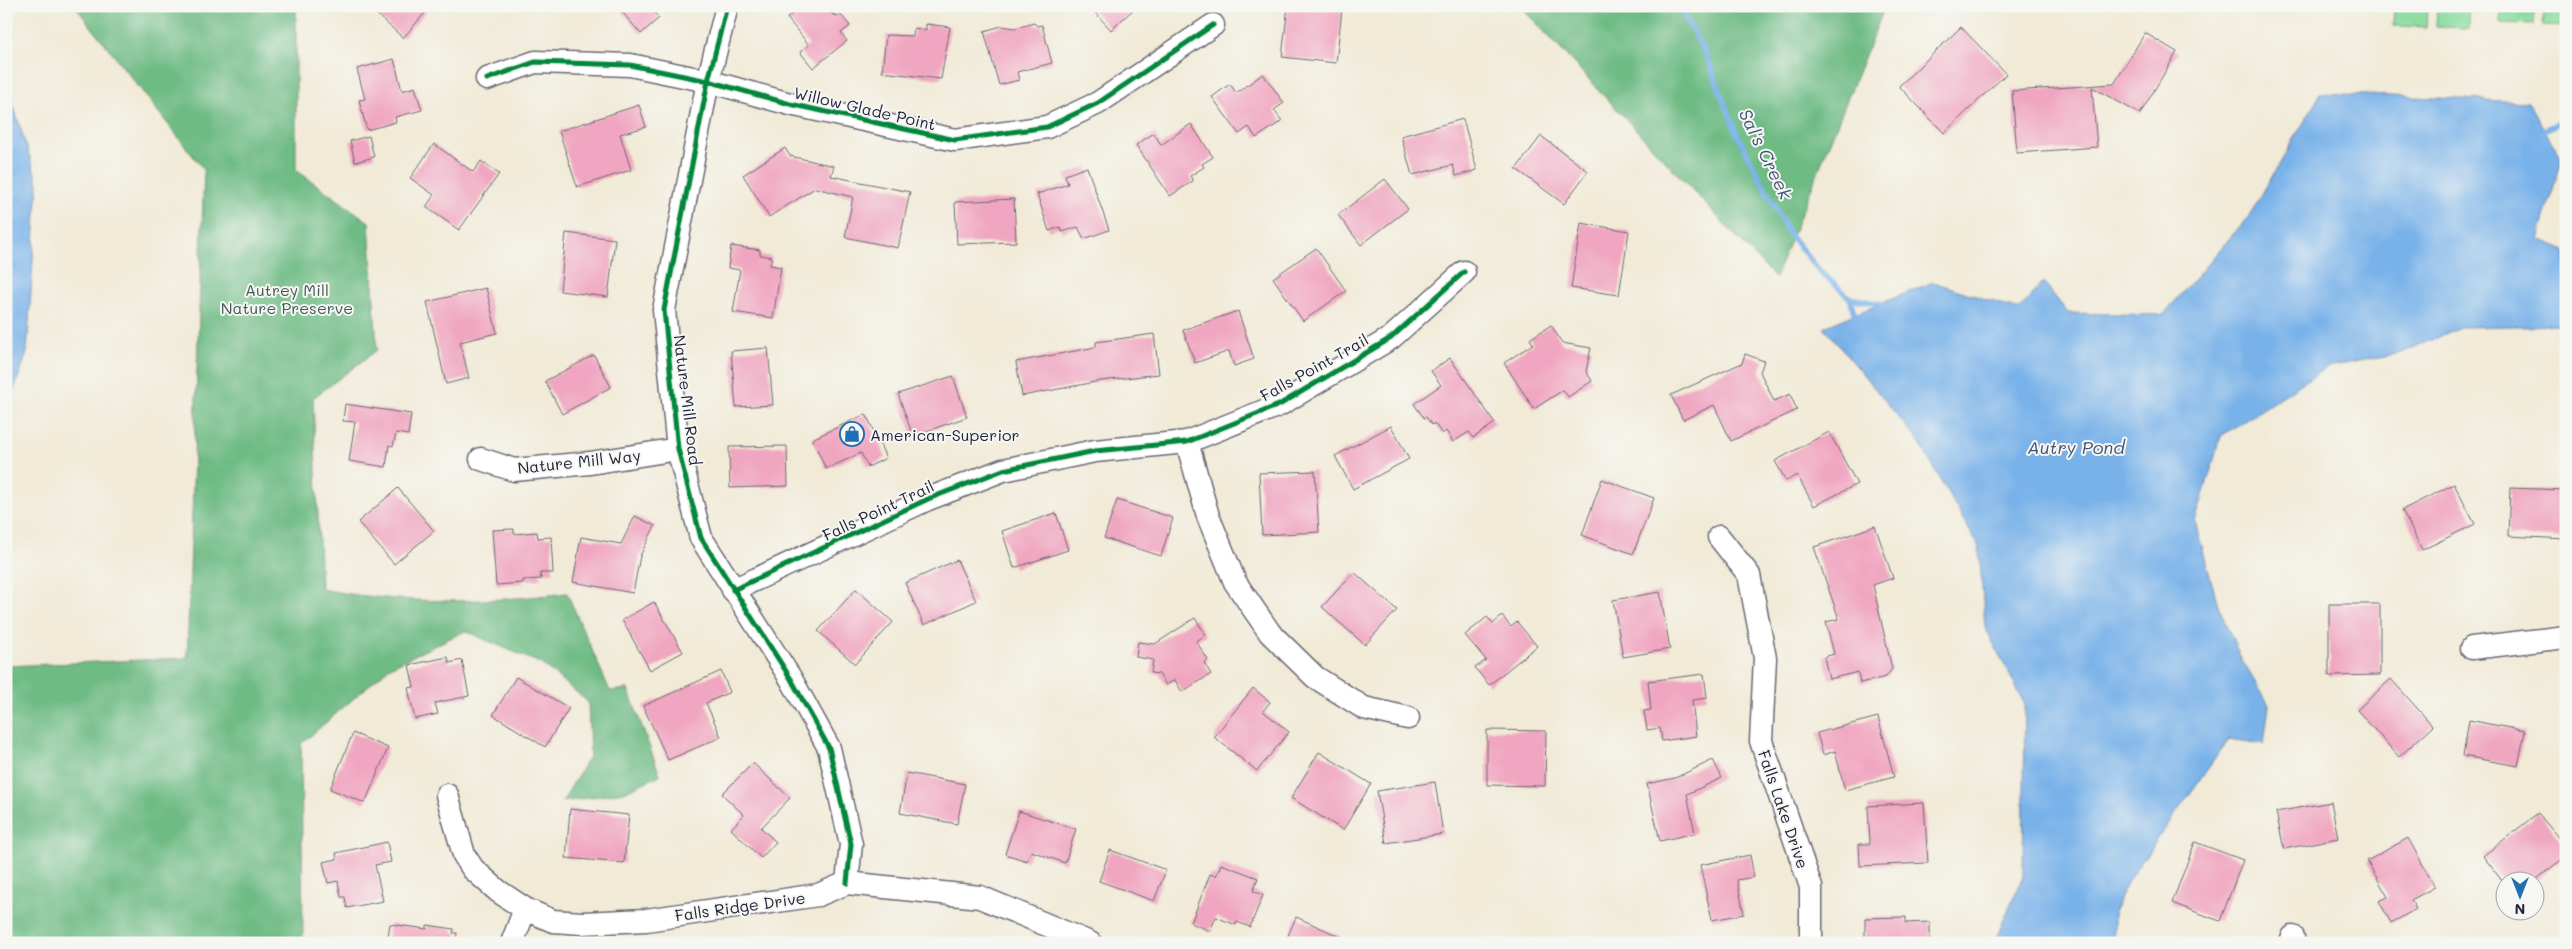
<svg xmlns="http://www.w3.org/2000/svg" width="2572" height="949" viewBox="0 0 2572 949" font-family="Mali,sans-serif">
<rect width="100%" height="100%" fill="#f6f6f2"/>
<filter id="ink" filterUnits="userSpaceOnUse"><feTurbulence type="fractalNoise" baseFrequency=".02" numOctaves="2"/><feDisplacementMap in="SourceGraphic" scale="10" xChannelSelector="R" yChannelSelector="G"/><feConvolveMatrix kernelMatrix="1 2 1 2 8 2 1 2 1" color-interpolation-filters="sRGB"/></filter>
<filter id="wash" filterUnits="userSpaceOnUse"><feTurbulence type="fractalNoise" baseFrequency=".0096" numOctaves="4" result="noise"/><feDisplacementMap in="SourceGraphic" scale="20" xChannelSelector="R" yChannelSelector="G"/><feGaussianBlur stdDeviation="1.12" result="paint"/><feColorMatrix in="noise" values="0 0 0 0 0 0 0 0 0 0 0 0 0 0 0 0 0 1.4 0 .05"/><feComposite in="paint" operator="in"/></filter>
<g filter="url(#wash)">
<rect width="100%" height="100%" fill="#f1ead7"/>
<g fill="#88db9d" stroke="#557e6c">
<polygon points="2394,6 2427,6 2426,27 2393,26"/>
<polygon points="2437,6 2469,6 2469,28 2436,27"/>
<polygon points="2502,6 2534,6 2534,24 2501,23"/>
<polygon points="2544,6 2566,6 2566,27 2543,26"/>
</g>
<g fill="#6ebb84" stroke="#486e60">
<path d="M75,6H296V170L369,222L377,350L313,398L321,589C402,605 485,603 567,593L610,691L628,689L660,775L624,792L562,802L590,755L588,702L542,664L465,631L390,667L301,744L303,943H6V666L187,658L204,170Z"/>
<polygon points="1520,6 1885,6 1775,278"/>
</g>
<g fill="#79b2e9" stroke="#4e6a92">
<polygon points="6,82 38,183 27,353 6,412"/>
<polygon points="2321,93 2528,102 2562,159 2539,239 2566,250 2566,325 2461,327 2401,353 2327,367 2221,436 2195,522 2218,605 2241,659 2269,705 2264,744 2229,739 2129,879 2114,910 2114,943 1994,943 2023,876 2025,705 1985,627 1979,547 1919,442 1824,327 1933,282 2019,310 2043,282 2068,313 2163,315 2249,216"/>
</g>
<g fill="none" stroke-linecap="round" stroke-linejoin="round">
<g stroke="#79b2e9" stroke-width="5.5">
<polyline points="1679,6 1705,53 1737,134 1789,234 1819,270 1850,298"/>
<polyline points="2539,133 2566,119"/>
<polyline points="1850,298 1856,320"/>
<polyline points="1850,298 1887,305"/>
</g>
</g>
<g id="blocks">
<g fill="#f0a5c0">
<polygon points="368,6 431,6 403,38"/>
<polygon points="617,6 648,6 659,18 641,34"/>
<polygon points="802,6 826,6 833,15 842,16 850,26 841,33 847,41 813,68 800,52 809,45 787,18"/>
<polygon points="1089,6 1137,6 1111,30"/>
<polygon points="1288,6 1342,9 1336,63 1282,57"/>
<polygon points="1034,23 1037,26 1042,25 1052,63 1017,72 1019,80 999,85 984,31 1002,26 1015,28"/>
<polygon points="926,24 950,27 941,79 882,72 886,35 913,36 914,28 926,30"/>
<polygon points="1961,27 2006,74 1944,133 1899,86"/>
<polygon points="2145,33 2177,52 2140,114 2092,87 2097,147 2017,153 2012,91 2114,84"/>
<polygon points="394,59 402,91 415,87 422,110 395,117 396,122 367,130 359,100 365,99 357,69"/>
<polygon points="1263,74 1284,103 1274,110 1282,121 1256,138 1249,127 1239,134 1212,97 1230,84 1236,93"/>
<polygon points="639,105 646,127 620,134 631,170 577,187 559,131"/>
<polygon points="1463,119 1477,170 1456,176 1453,165 1412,175 1401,136"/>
<polygon points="1191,124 1213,157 1202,164 1204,167 1190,176 1193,181 1170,196 1136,145 1154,133 1161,145"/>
<polygon points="369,136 374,157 355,162 350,141"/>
<polygon points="1541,136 1588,171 1564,204 1516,169"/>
<polygon points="434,144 473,172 481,161 499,174 459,230 426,207 434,195 410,178"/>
<polygon points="785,148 790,156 834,166 831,176 910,192 898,248 845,237 853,197 815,188 769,217 743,175"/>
<polygon points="1087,167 1109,230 1084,239 1078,227 1062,232 1060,227 1049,231 1037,194 1068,184 1065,175"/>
<polygon points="1385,179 1408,209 1361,245 1338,215"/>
<polygon points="1014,199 1016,242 957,244 955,202"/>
<polygon points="1581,223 1629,231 1619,295 1571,288"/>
<polygon points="566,233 615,239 608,297 560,291"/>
<polygon points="731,246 760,250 760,255 772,257 770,265 781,267 773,318 733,312 740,270 728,268"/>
<polygon points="1316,248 1346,291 1303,321 1273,278"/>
<polygon points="486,288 497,333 460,342 469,378 446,384 427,302"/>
<polygon points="1238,311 1254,359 1234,366 1229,351 1195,363 1183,330"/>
<polygon points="1551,325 1562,343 1591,348 1586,371 1592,381 1568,397 1563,390 1534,409 1504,363 1533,344 1530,339"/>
<polygon points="1154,334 1159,374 1101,381 1022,396 1016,362 1096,347 1096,342"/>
<polygon points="768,348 773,405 736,407 731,351"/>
<polygon points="1745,354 1764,361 1760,372 1774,401 1790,394 1797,410 1731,441 1714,405 1683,420 1671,395 1742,363"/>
<polygon points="594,355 611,387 562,414 545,381"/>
<polygon points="1450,358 1495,423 1473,438 1469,432 1453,442 1446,431 1442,434 1434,423 1432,425 1426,417 1424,418 1414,404 1441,385 1431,371"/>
<polygon points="953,376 967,417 913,436 898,394"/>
<polygon points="345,404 411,414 408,435 396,433 393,446 389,445 386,467 349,461 355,422 343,421"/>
<polygon points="866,414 886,458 868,467 861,453 826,469 812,439"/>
<polygon points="1391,426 1409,459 1353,489 1335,456"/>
<polygon points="1829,432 1857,484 1814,506 1797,475 1786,481 1775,461"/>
<polygon points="787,446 788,486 730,488 729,447"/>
<polygon points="1315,471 1319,532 1262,535 1259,473"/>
<polygon points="1602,479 1654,498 1633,554 1582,535"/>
<polygon points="2454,484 2475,524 2422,550 2402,510"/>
<polygon points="398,488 434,531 394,564 358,522"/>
<polygon points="2510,488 2566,490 2566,539 2508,536"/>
<polygon points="1117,500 1173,518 1161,556 1104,538"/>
<polygon points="1056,513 1068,550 1014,568 1002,531"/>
<polygon points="635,516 655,526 640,556 633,593 573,582 581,537 621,544"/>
<polygon points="1875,526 1893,578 1873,585 1892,669 1886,677 1860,683 1858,672 1829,679 1824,657 1834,654 1826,622 1839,619 1814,547"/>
<polygon points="514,529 514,534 537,532 538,538 551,537 553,573 540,573 541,579 523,580 523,583 496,585 492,530"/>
<polygon points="957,560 976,601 924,625 905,583"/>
<polygon points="1354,572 1397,610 1365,645 1322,607"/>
<polygon points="856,589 893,622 855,664 818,631"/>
<polygon points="1660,592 1670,649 1623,657 1613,600"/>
<polygon points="654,602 683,652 650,670 622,620"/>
<polygon points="2329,604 2380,604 2380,675 2329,676"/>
<polygon points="1502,616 1511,627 1517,622 1537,646 1489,685 1475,668 1486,660 1465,635 1487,617 1493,624"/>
<polygon points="1195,618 1206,635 1196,641 1208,660 1204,663 1211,674 1182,692 1175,680 1166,685 1159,674 1151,673 1153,660 1136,657 1138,642 1155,644"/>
<polygon points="448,657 449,663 462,660 469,696 435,703 438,714 415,719 408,688 414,687 409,665"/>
<polygon points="721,671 730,692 706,703 721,737 668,760 643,706"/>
<polygon points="1704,674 1707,698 1692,700 1696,736 1662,741 1660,728 1647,730 1644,711 1651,710 1648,681"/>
<polygon points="516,677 569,708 545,747 493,715"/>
<polygon points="2391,679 2433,726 2399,757 2357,710"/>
<polygon points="1253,688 1270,702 1263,711 1289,732 1257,771 1214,737"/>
<polygon points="1878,717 1894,777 1845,790 1835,751 1823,755 1817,733"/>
<polygon points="2469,720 2525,731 2518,766 2463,756"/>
<polygon points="1487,730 1546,731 1545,786 1487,785"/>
<polygon points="353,733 388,748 365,803 330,789"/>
<polygon points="1319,752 1371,784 1343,830 1291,798"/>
<polygon points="1713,760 1722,778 1687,794 1695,833 1660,841 1647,784 1675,778"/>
<polygon points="753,763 790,798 761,828 776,842 761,858 731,829 744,815 722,794"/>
<polygon points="907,773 965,784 957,824 900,813"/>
<polygon points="1435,782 1443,834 1386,843 1377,791"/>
<polygon points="2331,802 2338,838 2284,849 2276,812"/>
<polygon points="1924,803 1928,863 1860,866 1859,844 1870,844 1868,806"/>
<polygon points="570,809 629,815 624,863 566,858"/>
<polygon points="1019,811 1076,829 1065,863 1031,851 1027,861 1005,854"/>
<polygon points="2538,813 2566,847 2566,856 2533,882 2503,882 2483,856"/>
<polygon points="2408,838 2435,887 2411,900 2416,909 2391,923 2379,901 2388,897 2367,861"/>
<polygon points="387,842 391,862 375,865 383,901 347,908 345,897 341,897 338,881 328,883 323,862 337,859 336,853"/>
<polygon points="2195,842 2243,860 2220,921 2172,903"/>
<polygon points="1110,850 1166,870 1154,901 1099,881"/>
<polygon points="1750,855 1754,877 1737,880 1744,914 1712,920 1700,865"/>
<polygon points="1221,864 1258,878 1253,891 1263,895 1250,927 1237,922 1236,925 1216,917 1210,931 1191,923 1210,874 1216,876"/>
<polygon points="1296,917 1355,943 1285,943"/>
<polygon points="1906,917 1906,923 1930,922 1930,943 1886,943 1886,939 1865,939 1865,918"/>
<polygon points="390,924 427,929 427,925 454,929 453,933 457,933 456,943 387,943"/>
</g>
</g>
</g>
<g filter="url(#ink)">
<use href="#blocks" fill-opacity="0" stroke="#6a6872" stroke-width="1"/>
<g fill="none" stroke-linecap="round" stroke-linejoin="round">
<defs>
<g id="minor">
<polyline points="727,6 708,81 664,310 678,449 701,538 791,679 829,748 851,844 847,883"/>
<polyline points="487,79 535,62 630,65 708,81 790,104 955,140 1047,127 1098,103 1213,25"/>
<polyline points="1187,442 1208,516 1235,582 1270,633 1315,677 1364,708 1408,718"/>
<polyline points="481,459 514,470 590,463 678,449"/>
<polyline points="1719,537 1749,575 1765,658 1761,741 1811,887 1811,943"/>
<polyline points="733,590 928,499 1003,470 1095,451 1187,442 1279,405 1391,338 1464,272"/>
<polyline points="2472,648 2566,637"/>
<polyline points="447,795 464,855 473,869 498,891 525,909 553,921 582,923 646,920 818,895 847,883 980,897 1090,943"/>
<polyline points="512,943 525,909"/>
<polyline points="2291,943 2293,937"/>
</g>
</defs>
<use href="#minor" stroke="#6a6872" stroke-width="25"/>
<use href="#minor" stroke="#fff" stroke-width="22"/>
<defs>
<g id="cycleway">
<polyline points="727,6 708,81 664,310 678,449 701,538 791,679 829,748 851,844 847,883"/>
<polyline points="487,79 535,62 630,65 708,81 790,104 955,140 1047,127 1098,103 1213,25"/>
<polyline points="733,590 928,499 1003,470 1095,451 1187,442 1279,405 1391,338 1464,272"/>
</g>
</defs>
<use href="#cycleway" stroke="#f6f6f2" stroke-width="8"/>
<use href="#cycleway" stroke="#00873e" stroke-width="5"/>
</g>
</g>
<defs>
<symbol id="shop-ring" viewBox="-11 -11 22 22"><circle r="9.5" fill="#f6f6f2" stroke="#1f6fb2" stroke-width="1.5"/><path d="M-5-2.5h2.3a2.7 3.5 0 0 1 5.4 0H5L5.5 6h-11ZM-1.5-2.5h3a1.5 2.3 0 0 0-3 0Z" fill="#1f6fb2"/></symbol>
</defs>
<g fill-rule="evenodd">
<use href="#shop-ring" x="838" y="420" width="28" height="28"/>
</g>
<g text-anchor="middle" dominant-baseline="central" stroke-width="4" stroke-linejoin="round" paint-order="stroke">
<g font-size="16" fill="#22223b" stroke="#f6f6f2">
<text transform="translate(865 108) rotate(13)">Willow Glade Point</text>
<text transform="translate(1314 367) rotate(-29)">Falls Point Trail</text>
<text transform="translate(688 400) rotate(83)">Nature Mill Road</text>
<text transform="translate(579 461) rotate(-6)">Nature Mill Way</text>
<text transform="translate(878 510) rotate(-25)">Falls Point Trail</text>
<text transform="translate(1784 809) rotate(71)">Falls Lake Drive</text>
<text transform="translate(740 906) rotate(-8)">Falls Ridge Drive</text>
</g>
<g font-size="16" fill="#415a58" stroke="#f6f6f2">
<text x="287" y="289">Autrey Mill<tspan x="287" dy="18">Nature Preserve</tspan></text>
</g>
<g font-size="16" fill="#22223b" stroke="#f6f6f2" text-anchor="start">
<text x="870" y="434">American-Superior</text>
</g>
<g font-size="18" font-style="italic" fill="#405478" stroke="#f6f6f2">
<text transform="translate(1766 154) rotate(64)">Sal's Creek</text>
<text x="2076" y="447">Autry Pond</text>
</g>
</g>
<rect width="2572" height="949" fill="none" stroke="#f6f6f2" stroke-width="25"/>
<g transform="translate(2520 896) rotate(180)"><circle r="24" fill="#f6f6f2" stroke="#a1a1a9"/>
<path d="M0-4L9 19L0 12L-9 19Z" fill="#1f6fb2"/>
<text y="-8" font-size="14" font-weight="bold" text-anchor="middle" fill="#22223b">N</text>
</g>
</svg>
